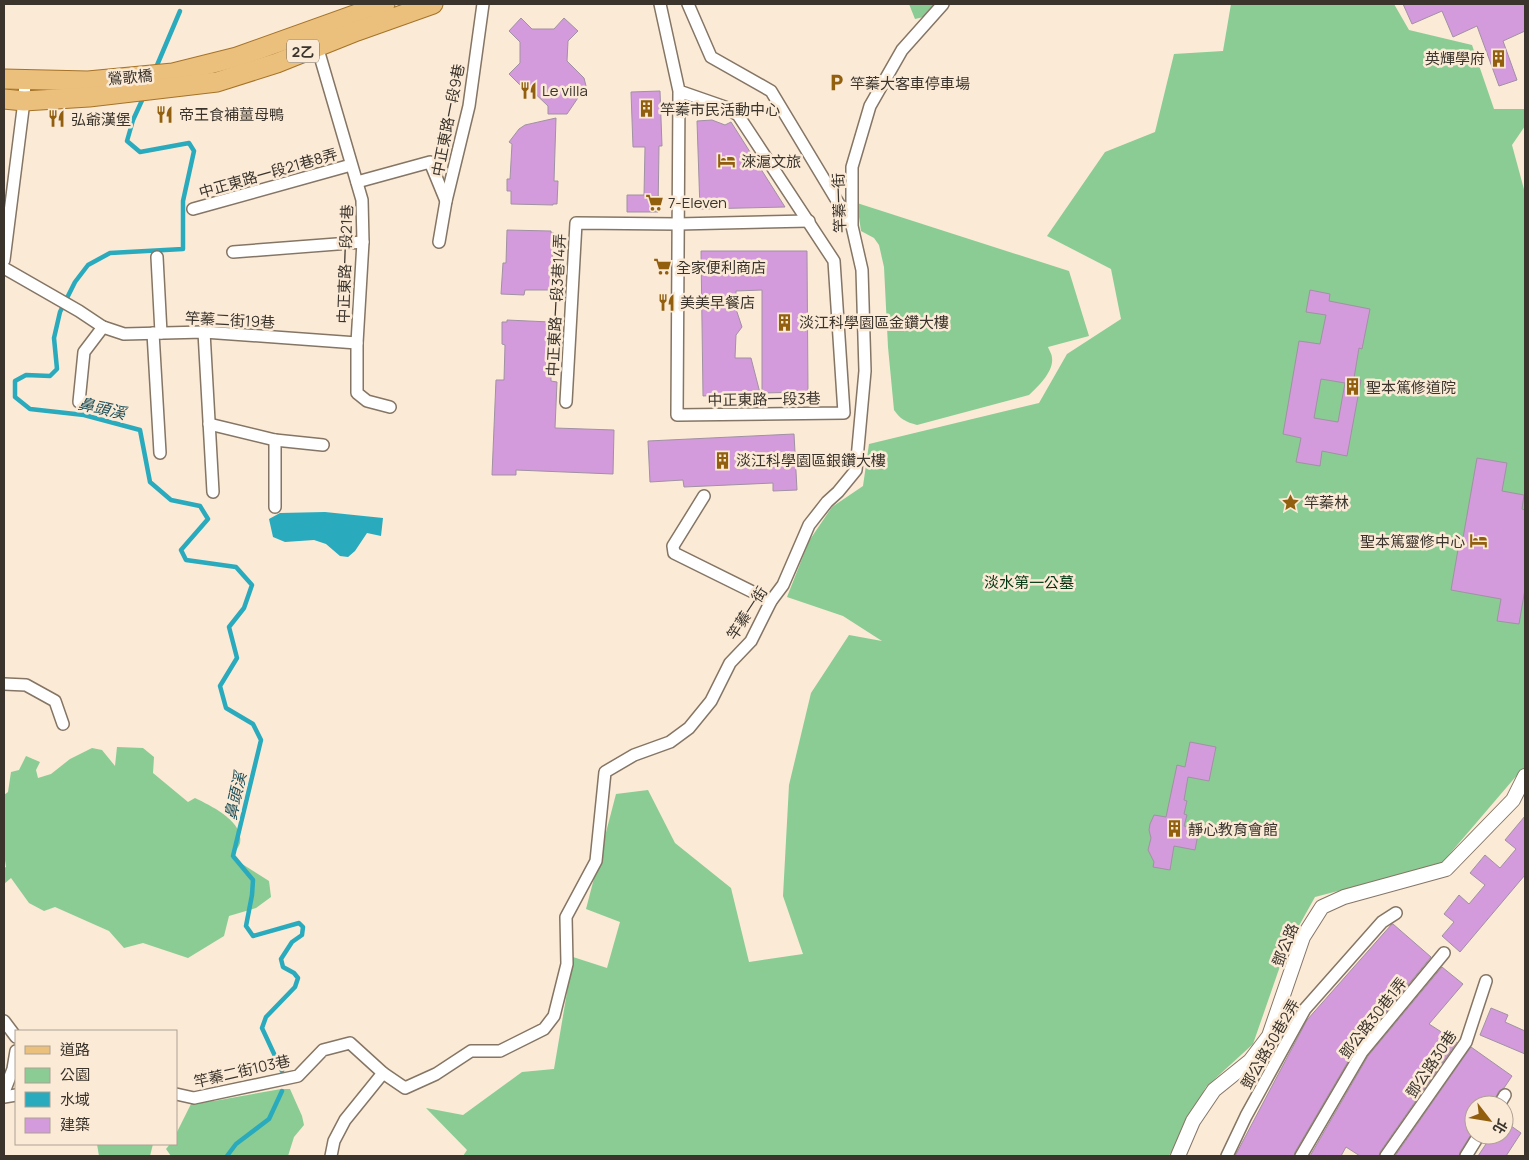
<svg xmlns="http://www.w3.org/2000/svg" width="1529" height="1160" viewBox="0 0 1529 1160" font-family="Manrope,'Noto Sans TC',sans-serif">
<rect width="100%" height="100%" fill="#fbead6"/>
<g fill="#8acc94">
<polygon points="909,4 939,4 928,16 915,19"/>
<polygon points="1231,4 1394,4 1409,30 1472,45 1494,109 1525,109 1525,126 1512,145 1525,193 1525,780 1518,774 1441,864 1315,897 1286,949 1253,1044 1206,1087 1169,1156 463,1156 467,1150 426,1108 463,1115 522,1072 554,1069 573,957 607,968 620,922 586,909 616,794 648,790 675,843 731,888 749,962 803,954 783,896 789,785 811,693 849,635 882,641 843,616 787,597 809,541 832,507 863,486 869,444 1039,403 1067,354 1121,319 1111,269 1047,236 1105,152 1155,132 1174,54 1223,51"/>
<path d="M857,203L1069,271L1089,336L1048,347C1049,350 1052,354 1052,358C1054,371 1038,387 1029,395L917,425C906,422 900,419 894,410L888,347L884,267L879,245L874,238L861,231Z"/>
<path d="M117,747L143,748L154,757L153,773L188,802L195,798C211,806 244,821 240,843C239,847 234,853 231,857L269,881L271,897L256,908L229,916L224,936L188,958L143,943L124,948L109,931L55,907L44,911L29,903L11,878L4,884V868L6,867L4,853V795L8,792L11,772L19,770L26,756L40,762L36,770L38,778L51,774L70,759L92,748L102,750L115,766Z"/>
<polygon points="281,1089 290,1089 302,1116 304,1125 294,1137 288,1156 171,1156 166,1149 170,1144 176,1144 176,1134 192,1102 214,1101"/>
<polygon points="97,1144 153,1144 150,1156 99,1156"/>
</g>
<polygon fill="#2aaabd" points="325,512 383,518 381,536 367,533 355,551 348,557 340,556 326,544 314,540 285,542 273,537 269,519 280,513"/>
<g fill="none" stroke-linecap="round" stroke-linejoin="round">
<g stroke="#2aaabd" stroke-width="4.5">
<polyline points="155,70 180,11"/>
<polyline points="144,96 133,120 127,141 140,152 189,143 194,151 183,201 183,249 110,253 88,265 75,282 60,312 54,338 57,369 50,376 26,375 15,381 15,397 30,409 84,415 140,430 150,482 171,500 200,506 208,519 181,550 186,560 236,567 252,585 244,608 229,627 237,658 220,686 226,708 253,724 261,740 233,856 253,880 252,895 246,926 253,936 299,923 303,927 302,935 292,942 281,959 283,967 294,973 298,978 295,987 266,1017 262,1028 282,1071"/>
<polyline points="227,1156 236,1144 269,1119 282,1091"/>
</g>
</g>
<g fill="#d39bdb" stroke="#a191a3" fill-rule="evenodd">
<polygon points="1403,4 1525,4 1525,31 1503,41 1517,80 1499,86 1477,26 1453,37 1442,11 1412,24"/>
<polygon points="521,18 532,29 554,29 564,18 578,31 568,41 567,61 584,78 586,86 567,114 548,114 548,106 525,84 522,87 509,74 520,63 520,42 509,31"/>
<polygon points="660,91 662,146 659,146 658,212 627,212 627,195 644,195 645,147 633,147 631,92"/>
<polygon points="556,118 554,181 558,181 557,204 553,204 553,205 511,204 511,191 507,191 507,179 510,179 512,144 509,142 519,129 525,125"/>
<polygon points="712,120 725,125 731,122 785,207 700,209 697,121"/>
<polygon points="507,230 551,231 551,233 554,233 552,270 557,271 556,284 551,284 551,290 525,290 524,295 501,294 503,263 506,263"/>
<polygon points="701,251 807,251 808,392 762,393 762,290 736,291 736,309 742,327 736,335 735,358 751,358 760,393 703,396"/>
<path d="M1310,290L1330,294L1329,301L1370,309L1362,349L1359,348L1354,378L1361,380L1347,456L1322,451L1320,466L1296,462L1301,438L1283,434L1299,341L1320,344L1326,315L1306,312ZM1321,379L1345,383L1338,422L1314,418Z"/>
<polygon points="507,320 550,322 548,359 551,359 551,381 557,382 555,428 614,430 613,474 516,470 516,475 492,475 496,380 504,380 505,345 502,344 502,322 507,322"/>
<polygon points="794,434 797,490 773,491 773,483 684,487 683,480 650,482 648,441"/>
<polygon points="1477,458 1507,463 1502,491 1524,495 1522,509 1525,510 1525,589 1519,624 1497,621 1501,599 1451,590 1460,538 1463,538"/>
<polygon points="1190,742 1216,747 1209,781 1188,777 1184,800 1187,801 1184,814 1187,815 1184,826 1199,829 1195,850 1174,846 1170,870 1153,867 1154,862 1148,850 1151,838 1149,830 1150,824 1154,815 1166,817 1177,765 1185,767"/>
<polygon points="1525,816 1525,875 1460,952 1442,936 1454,922 1444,914 1459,895 1469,904 1485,885 1470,873 1485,855 1500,868 1516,849 1505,840"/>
<polygon points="1392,924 1393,924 1431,957 1356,1048 1295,1152 1294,1156 1235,1156 1307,1020"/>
<polygon points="1442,967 1463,984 1429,1024 1457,1042 1380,1152 1379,1156 1360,1156 1346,1147 1341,1156 1310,1156 1368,1056"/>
<polygon points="1491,1008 1508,1015 1505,1022 1525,1031 1525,1054 1480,1035"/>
<polygon points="1471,1047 1512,1076 1504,1088 1499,1091 1492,1105 1474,1105 1474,1130 1460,1152 1459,1156 1395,1156"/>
<polygon points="1507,1123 1521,1133 1506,1156 1478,1156 1492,1135 1504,1135 1504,1128"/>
</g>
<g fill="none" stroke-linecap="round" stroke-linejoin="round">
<defs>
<g id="minor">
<polyline points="660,4 679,91 677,415 844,413 834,261 738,115 725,107 679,91"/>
<polyline points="688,4 711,57 771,91 848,219"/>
<polyline points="317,46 362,200 363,242 357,343 357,393 367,401 390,407"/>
<polyline points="357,182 430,162 446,201"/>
<polyline points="193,209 351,165"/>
<polyline points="439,242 446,201 469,106 483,4"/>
<polyline points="233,252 363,242"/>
<polyline points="157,257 161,333"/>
<polyline points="4,260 24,101 25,80"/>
<polyline points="4,268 79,311 103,327 124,334 204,332 357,343"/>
<polyline points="204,332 213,492"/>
<polyline points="153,333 160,453"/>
<polyline points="79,402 84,352 103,327"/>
<polyline points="566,402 576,223 678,224 809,221"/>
<polyline points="209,424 275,440 323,445"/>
<polyline points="704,496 673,546 674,553 771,601"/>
<polyline points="275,507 275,440"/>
<polyline points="4,684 26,685 55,701 63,724"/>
<polyline points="4,1021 16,1037"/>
<polyline points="4,1092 13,1069 16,1051"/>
<polyline points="176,1094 194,1098 298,1076 323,1050 350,1043 383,1073 405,1088 436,1074 471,1051 500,1051 544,1029 554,1016 567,964 566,917 596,861 605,772 634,755 670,742 689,728 711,701 730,663 751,641 771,601 783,585 809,525 827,502 838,492 856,470 865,371 862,270 852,226 852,167 870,106 902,50 943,4"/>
<polyline points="4,1097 16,1095"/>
<polyline points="1499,1105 1505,1095"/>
<polyline points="331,1156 334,1141 345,1120 383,1073"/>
<polyline points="1227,1156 1246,1116 1305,1009 1382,922 1396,913"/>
<polyline points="1301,1156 1362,1052 1444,953"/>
<polyline points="1386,1156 1466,1042 1486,981"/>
<polyline points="1466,1156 1479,1135"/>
</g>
<polyline id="tertiary" points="1178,1156 1193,1121 1214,1090 1250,1061 1269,1036 1303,937 1322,907 1344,897 1446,869 1513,800 1525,776"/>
<g id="primary">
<polyline points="4,79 88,81 173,73 237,57 385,4"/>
<polyline points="4,99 24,101 89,97 217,82 277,63 357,31 433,4"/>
</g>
</defs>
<use href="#minor" stroke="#857564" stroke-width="14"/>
<use href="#tertiary" stroke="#857564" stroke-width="16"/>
<use href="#primary" stroke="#a57327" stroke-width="21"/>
<use href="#minor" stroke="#fff" stroke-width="11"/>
<use href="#tertiary" stroke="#fff" stroke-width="14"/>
<use href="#primary" stroke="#ebbf7c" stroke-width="19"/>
</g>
<defs>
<symbol id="building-bare" viewBox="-9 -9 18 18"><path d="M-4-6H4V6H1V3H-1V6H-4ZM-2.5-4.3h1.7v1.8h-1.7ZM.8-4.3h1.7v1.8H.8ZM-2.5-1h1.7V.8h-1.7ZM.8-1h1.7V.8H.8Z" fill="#915f0e" stroke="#fbead6" stroke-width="2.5" paint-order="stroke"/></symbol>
<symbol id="parking-bare" viewBox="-9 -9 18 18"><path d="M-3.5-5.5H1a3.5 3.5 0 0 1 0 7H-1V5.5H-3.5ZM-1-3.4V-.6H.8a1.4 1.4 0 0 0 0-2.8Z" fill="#915f0e" stroke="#fbead6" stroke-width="2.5" paint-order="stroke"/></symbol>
<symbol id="restaurant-bare" viewBox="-9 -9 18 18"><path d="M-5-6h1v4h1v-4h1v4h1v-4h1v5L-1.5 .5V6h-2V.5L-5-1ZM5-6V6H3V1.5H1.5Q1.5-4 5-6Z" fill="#915f0e" stroke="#fbead6" stroke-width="2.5" paint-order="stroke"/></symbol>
<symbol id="hotel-bare" viewBox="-9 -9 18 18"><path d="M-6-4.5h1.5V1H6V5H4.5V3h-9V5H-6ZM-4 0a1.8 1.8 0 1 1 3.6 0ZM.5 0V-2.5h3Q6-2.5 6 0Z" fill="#915f0e" stroke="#fbead6" stroke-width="2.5" paint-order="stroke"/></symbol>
<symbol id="supermarket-bare" viewBox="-9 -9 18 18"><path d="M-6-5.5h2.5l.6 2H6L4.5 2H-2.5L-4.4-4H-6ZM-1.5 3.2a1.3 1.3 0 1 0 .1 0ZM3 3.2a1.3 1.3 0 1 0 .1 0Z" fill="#915f0e" stroke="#fbead6" stroke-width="2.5" paint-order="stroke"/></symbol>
<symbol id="sight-bare" viewBox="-9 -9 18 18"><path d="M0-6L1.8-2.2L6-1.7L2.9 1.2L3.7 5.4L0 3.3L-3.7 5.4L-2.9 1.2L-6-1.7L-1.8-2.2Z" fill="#915f0e" stroke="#fbead6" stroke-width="2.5" paint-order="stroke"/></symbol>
</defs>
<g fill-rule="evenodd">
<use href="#building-bare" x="1486" y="46" width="25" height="25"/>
<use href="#parking-bare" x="824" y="70" width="25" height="25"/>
<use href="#restaurant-bare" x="516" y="78" width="25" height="25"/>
<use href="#building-bare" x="634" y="96" width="25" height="25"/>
<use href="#restaurant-bare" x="152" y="102" width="25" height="25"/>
<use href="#restaurant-bare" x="44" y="106" width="25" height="25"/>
<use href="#hotel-bare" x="714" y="148" width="25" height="25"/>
<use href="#supermarket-bare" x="642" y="190" width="25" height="25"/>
<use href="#supermarket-bare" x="650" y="254" width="25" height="25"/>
<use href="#restaurant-bare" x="654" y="290" width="25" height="25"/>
<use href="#building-bare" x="772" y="310" width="25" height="25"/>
<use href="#building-bare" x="1340" y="374" width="25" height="25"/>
<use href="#building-bare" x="710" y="448" width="25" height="25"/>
<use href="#sight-bare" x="1278" y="490" width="25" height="25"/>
<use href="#hotel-bare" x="1466" y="528" width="25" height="25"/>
<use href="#building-bare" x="1162" y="816" width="25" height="25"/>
</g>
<g text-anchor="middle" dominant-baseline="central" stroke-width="5" stroke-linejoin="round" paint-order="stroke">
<rect fill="#fbead6" stroke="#746b5f" stroke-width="1" x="287" y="39.5" width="32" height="23" rx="4"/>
<g font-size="14" font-weight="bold" fill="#3a342c">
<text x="303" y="51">2乙</text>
</g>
<g font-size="15" fill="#3a342c" stroke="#fbead6" text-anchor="start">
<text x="1485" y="58" text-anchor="end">英輝學府</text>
<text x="850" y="83">竿蓁大客車停車場</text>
<text x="542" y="90">Le villa</text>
<text x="660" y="109">竿蓁市民活動中心</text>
<text x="179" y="114">帝王食補薑母鴨</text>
<text x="71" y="119">弘爺漢堡</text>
<text x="741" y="161">淶滬文旅</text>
<text x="668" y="202">7-Eleven</text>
<text x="676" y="267">全家便利商店</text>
<text x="680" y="302">美美早餐店</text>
<text x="799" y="322">淡江科學園區金鑽大樓</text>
<text x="1366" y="387">聖本篤修道院</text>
<text x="736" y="460">淡江科學園區銀鑽大樓</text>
<text x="1304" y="502">竿蓁林</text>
<text x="1465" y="541" text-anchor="end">聖本篤靈修中心</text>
<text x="1188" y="829">靜心教育會館</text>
</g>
<g font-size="15" fill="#3a342c" stroke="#fbead6">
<text transform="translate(130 77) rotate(-5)">鶯歌橋</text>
<text transform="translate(448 120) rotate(-79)">中正東路一段9巷</text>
<text transform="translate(268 173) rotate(-16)">中正東路一段21巷8弄</text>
<text transform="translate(839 203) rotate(-92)">竿蓁一街</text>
<text transform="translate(345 264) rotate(-88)">中正東路一段21巷</text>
<text transform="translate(556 305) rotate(-87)">中正東路一段3巷14弄</text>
<text transform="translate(230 320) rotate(3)">竿蓁二街19巷</text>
<text transform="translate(764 399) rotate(-1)">中正東路一段3巷</text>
<text transform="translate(747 613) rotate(-57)">竿蓁一街</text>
<text transform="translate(1285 945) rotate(-68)">鄧公路</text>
<text transform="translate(1373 1018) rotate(-52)">鄧公路30巷1弄</text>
<text transform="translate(1270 1044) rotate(-60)">鄧公路30巷2弄</text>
<text transform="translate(1431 1064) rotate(-56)">鄧公路30巷</text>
<text transform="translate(242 1071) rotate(-13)">竿蓁二街103巷</text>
</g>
<g font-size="15" fill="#003611" stroke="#fbead6">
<text x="1029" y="582">淡水第一公墓</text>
</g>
<g font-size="16" font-style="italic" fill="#1e5059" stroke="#fbead6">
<text transform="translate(102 408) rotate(13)">鼻頭溪</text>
<text transform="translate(235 796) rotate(-77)">鼻頭溪</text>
</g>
</g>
<rect width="1529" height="1160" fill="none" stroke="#3a342c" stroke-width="10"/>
<rect x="15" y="1030" width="162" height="115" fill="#fbead6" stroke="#aea192"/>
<rect x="25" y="1046" width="25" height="8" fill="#ebbf7c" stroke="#aea192"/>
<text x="60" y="1055" font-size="15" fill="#3a342c">道路</text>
<rect x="25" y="1068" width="25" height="15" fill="#8acc94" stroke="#aea192"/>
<text x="60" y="1080" font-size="15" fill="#3a342c">公園</text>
<rect x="25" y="1092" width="25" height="15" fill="#2aaabd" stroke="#aea192"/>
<text x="60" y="1105" font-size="15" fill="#3a342c">水域</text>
<rect x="25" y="1118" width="25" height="15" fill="#d39bdb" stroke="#aea192"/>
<text x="60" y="1130" font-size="15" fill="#3a342c">建築</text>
<g transform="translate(1489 1120) rotate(121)"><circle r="24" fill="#fbead6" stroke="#aea192"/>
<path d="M0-4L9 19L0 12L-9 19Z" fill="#915f0e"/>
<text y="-8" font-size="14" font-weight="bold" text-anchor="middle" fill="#3a342c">北</text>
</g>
</svg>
